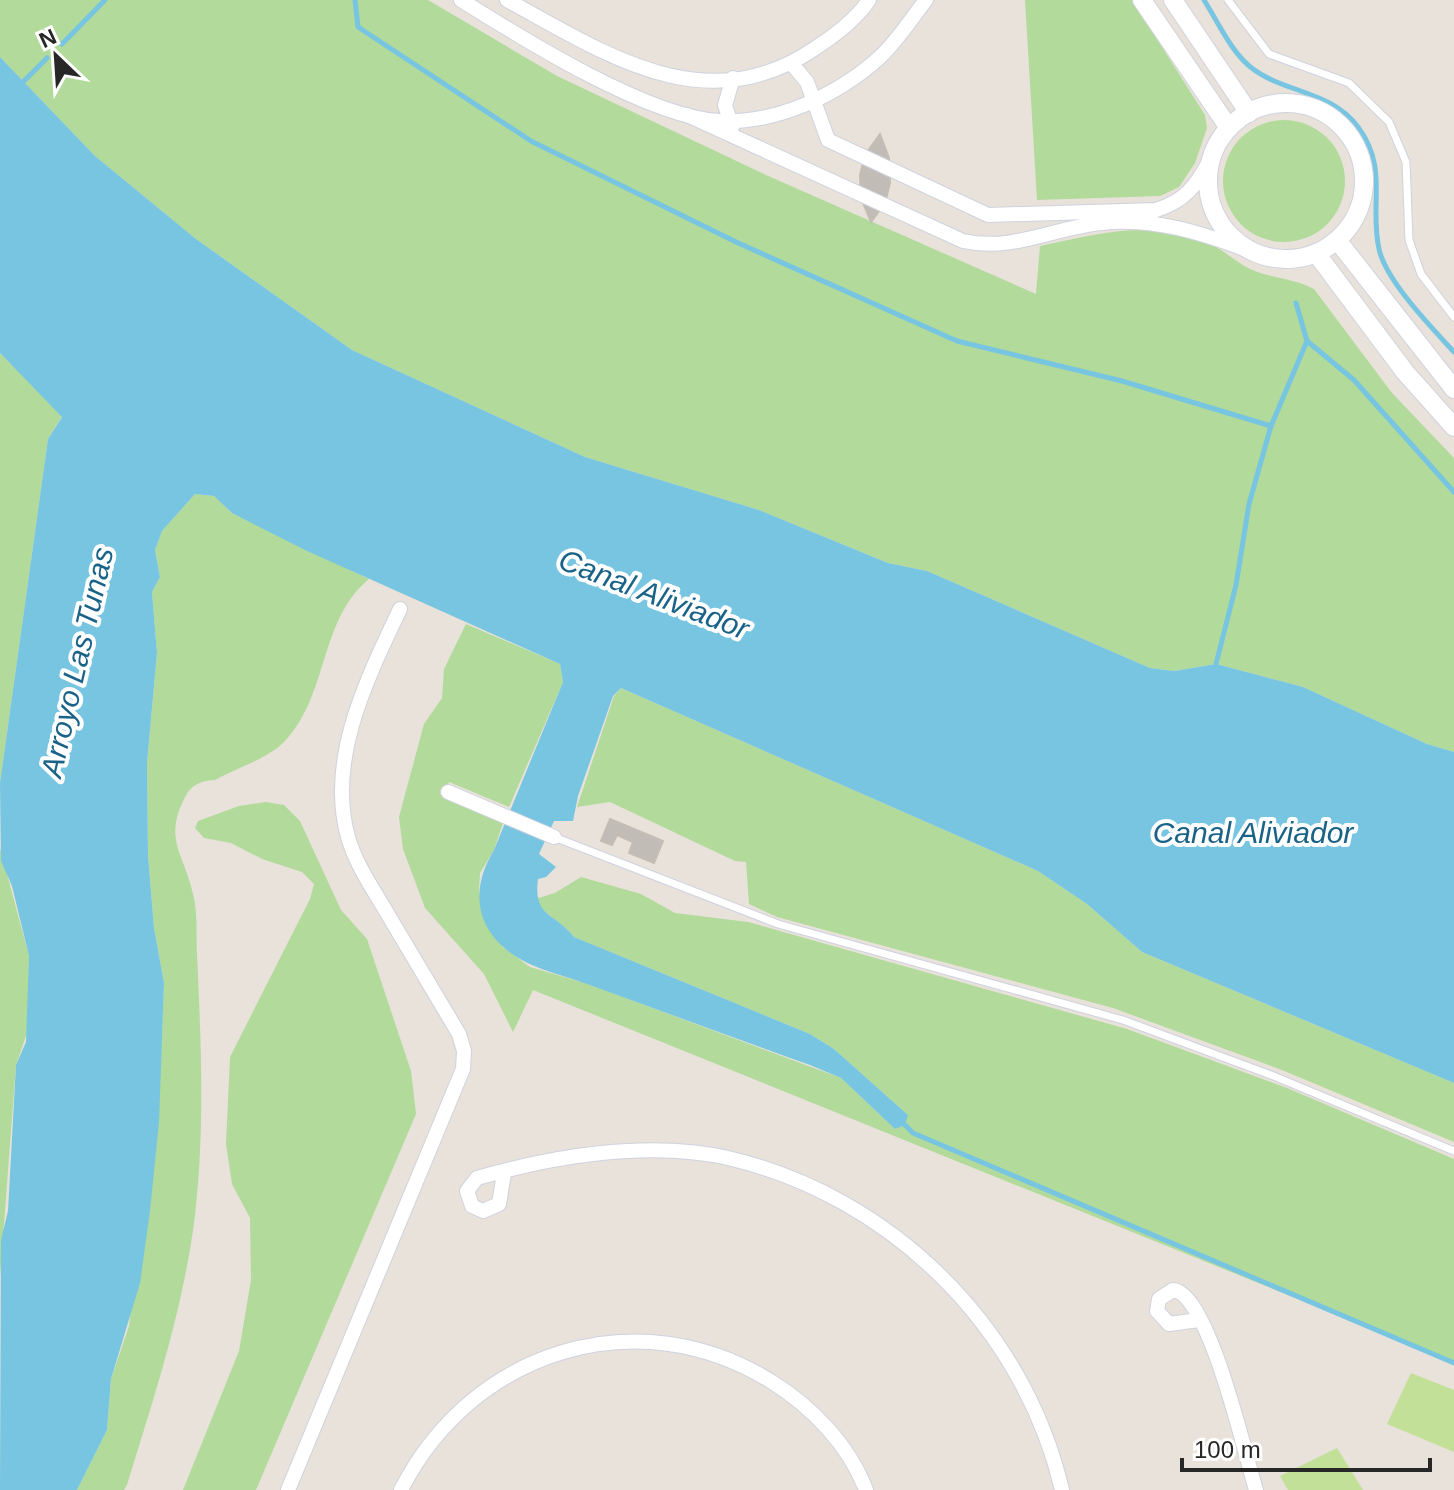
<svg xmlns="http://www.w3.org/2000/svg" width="1454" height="1490" viewBox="0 0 1454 1490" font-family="Arial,sans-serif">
<rect width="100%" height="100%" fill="#e8e2da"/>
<g fill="#b1da9b">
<path d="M0,0H428L557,76L766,175L1036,294L1040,246C1093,235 1149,219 1203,240C1220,247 1234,261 1250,269C1272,279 1294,278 1314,289L1392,393L1454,458V752L1427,744L1303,687L1216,664L1174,671L1150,668L927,571L888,563L759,510L585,457L352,350L196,239L95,156L0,57Z"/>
<polygon points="1025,0 1132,0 1205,115 1207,128 1195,163 1179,187 1160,196 1037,200"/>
<circle cx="1284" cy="181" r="61"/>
<polygon points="0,353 62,416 48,439 0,783"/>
<path d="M195,494L214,496L232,513L369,579C319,620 329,694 285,741C268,759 236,768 215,780C202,780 191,785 185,797C163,840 184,853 193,894C198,913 196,935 197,954C201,1041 205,1128 195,1215C184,1307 154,1397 127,1485L124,1490H77L107,1430L111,1379L129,1326L162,1035L164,983L154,928L148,855L147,763L157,653L152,592L160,577L155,550L162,531Z"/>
<path d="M466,624L560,664L563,682L509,807L449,782L443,796L503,823L494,850L480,873L479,891L485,922L503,947L530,967L588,984L841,1078L895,1129L908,1115L834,1049L810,1034L574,937C560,919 549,920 535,899L555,893L581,877L641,894L675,913L748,922L1127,1029L1287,1088L1454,1159V1362L533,990L513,1032L484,974L425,908L403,849L399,817L424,724L442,698L444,669Z"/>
<polygon points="621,688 1038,871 1087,904 1142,952 1454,1083 1454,1142 1282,1070 1113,1008 777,917 749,904 746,862 735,861 610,802 577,807 614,696"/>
<polygon points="266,802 284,805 300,821 341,910 367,939 411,1071 416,1114 256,1490 183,1490 239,1351 251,1280 250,1218 232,1184 226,1144 230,1057 310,899 314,884 302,872 262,859 231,843 204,838 195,828 198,821 239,806"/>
<polygon points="0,848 29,956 28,1030 16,1065 0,1277"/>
</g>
<g fill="#c2e098">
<polygon points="1411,1373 1454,1390 1454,1452 1387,1424"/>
<polygon points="1337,1448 1363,1490 1288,1490 1280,1476"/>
</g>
<path fill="#77c5e1" d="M0,57L95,156L196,239L352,350L585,457L759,510L888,563L927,571L1150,668L1174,671L1216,664L1303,687L1427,744L1454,752V1083L1142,952L1087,904L1038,871L621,688L613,696L578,796L573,821H554L539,854L556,867L546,877L538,879C533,918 555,912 574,937L810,1034L834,1049L908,1115L905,1125L895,1129L841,1078L810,1065C735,1038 661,1011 587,984C555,972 525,968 500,944C472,916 475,881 494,850L563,682L560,664L305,550L232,513L214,496L195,494L162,531L155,550L160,577L152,592L157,653L147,763L148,855L154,928L164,983L159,1122L150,1211L140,1283L111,1379L107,1430L77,1490H0L1,1240L8,1211L16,1065L26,1042L29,956L12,886L1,861L0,783L48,439L62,417L0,353Z"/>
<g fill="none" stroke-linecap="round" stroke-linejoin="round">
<g stroke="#77c5e1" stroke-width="5">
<polyline points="355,0 358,27 531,141 736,242 957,341 1122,381 1271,426"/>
<path d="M1204,0C1218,22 1232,54 1253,69C1285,93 1332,91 1358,127C1389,169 1369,204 1379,249C1386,281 1432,328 1454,352"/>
<polyline points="62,44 105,0"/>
<polyline points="23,82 47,58"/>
<polyline points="1296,303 1307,341 1354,380 1454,492"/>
<polyline points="1216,664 1236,585 1249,504 1271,426 1307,341"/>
<polyline points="905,1125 913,1133 1454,1363"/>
</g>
</g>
<g fill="#c1bcb6" stroke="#c3beb4" stroke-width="2">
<polygon points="880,134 889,158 890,183 885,203 871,222 861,198 860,175 865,155"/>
<polygon points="610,819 663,841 654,863 629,853 633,842 617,835 612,845 601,841"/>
</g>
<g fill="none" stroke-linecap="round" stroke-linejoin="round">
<defs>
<g id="lane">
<polyline points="1228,0 1269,54 1349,83 1389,122 1406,162 1409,240 1421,274 1454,317"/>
<polyline points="554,837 778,924 1123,1020 1271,1075 1454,1151"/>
</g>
<g id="street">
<path d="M461,0C523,39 648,117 719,121C777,124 838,95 880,57C897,41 911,19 926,0"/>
<path d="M507,0C606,54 705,122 814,49C834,36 856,20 869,0"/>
<path d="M792,64L807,82L828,140L988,215L1156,210C1185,201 1196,186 1210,160"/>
<path d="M687,115L963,241C1012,252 1053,228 1101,223C1153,217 1202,233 1250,251"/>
<polyline points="732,127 725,105 733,78"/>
<polyline points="448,792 554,837"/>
<path d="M504,1173L499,1204L483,1211L472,1206L467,1191L477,1178C553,1156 649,1140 728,1158C891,1196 1024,1327 1062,1490"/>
<path d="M1199,1320L1169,1324L1157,1311L1159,1299L1173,1290C1209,1293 1245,1455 1256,1490"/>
<path d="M288,1490L463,1069L464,1051L459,1034C435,993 411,953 387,913C373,889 355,863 348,837C326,759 368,677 400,609"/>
<path d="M401,1490C472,1350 638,1298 772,1382C812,1407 849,1445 866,1490"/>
</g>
<g id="secondary">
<polyline points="1142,0 1229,128"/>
<polyline points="1173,0 1249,113"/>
<circle cx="1286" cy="181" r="78"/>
<polyline points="1337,240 1454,389"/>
<polyline points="1316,253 1405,372 1454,427"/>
</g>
</defs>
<use href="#lane" stroke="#cfd2df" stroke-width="9"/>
<use href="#street" stroke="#cfd2df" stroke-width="16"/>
<use href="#secondary" stroke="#cfd2df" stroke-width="20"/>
<use href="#lane" stroke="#fff" stroke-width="7"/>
<use href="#street" stroke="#fff" stroke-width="14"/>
<use href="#secondary" stroke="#fff" stroke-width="18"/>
</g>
<g text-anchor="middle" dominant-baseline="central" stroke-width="8" stroke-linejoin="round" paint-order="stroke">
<g font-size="30" font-style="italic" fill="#1a6388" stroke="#fff">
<text transform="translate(654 594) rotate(21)">Canal Aliviador</text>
<text transform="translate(77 662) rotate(-77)">Arroyo Las Tunas</text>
<text x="1253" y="832">Canal Aliviador</text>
</g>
</g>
<g transform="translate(56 56) rotate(335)" stroke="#ffffff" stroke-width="6" paint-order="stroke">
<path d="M0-6L14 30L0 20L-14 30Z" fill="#272727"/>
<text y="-12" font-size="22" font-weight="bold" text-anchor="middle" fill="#272727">N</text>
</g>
<path d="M1182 1458v12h248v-12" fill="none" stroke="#272727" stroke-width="4"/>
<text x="1194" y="1458" font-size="24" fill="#272727" stroke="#ffffff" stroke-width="6" paint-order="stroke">100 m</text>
</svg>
